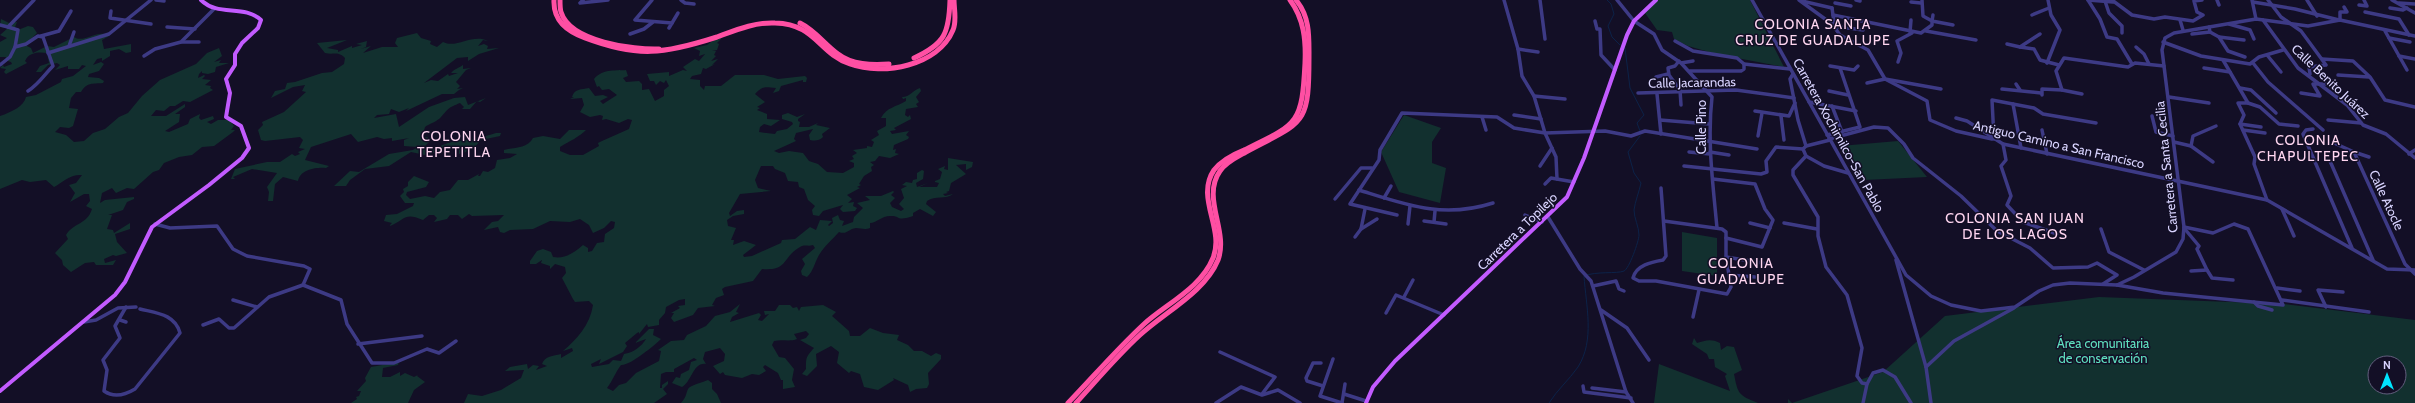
<svg xmlns="http://www.w3.org/2000/svg" width="2415" height="403" viewBox="0 0 2415 403" font-family="Cabin,sans-serif">
<rect width="100%" height="100%" fill="#130f26"/>
<g fill="#12302f" fill-rule="evenodd">
<polygon points="1658,0 1750,0 1784,67 1716,54 1688,46 1674,39 1672,32 1657,30 1645,13"/>
<path d="M1,19L9,23L17,22L15,27L18,30L28,26L33,27L37,33L25,45L31,48L33,53L47,46L54,47L74,37C84,44 99,28 109,36L102,40L104,49L131,44V52L126,53L119,49L110,51V56L102,61V58L97,59L93,65L101,62L104,64L99,71L89,74L88,77L99,78L104,81L103,83C92,84 87,82 81,92H76L71,98L69,108L78,109L73,126L69,128L60,127L55,132L66,135L74,142L84,141L93,133L105,129L119,117L128,113L142,96L160,80L196,64L207,53L219,48L222,56L214,62L221,60L219,63H229L216,67L215,72L208,74L202,73V71L199,74L198,78L204,75L205,76L202,79L211,80L205,85L211,86L210,88L213,90L190,102L183,101L175,106H170L164,111L156,110L151,116H166L185,104V107L175,114H180L179,122L165,131L169,132L188,124L190,119L200,114L199,118L201,120L213,116L214,119L207,122L211,124L218,120H229L234,126L231,130H235L233,132L214,146L202,147L192,155L179,157L164,163L159,170L153,172L134,189L127,188L116,193L112,188L102,193L100,203L105,200L134,197V199L127,202L123,210L108,215H112L107,229L113,230L114,233L130,223V229L115,234L117,242L127,253L116,256L113,255L104,259L105,263L116,260L113,265H96L94,262L85,263L71,272L63,265L62,260L55,253L68,239L66,235C74,222 87,225 92,209L86,206L90,201L89,194H84L70,202L75,193L69,185L76,183L82,175C70,174 62,183 54,187L46,180L30,182L22,180L0,189V116C12,112 24,106 26,97L36,95L61,82L62,79L73,76L86,66L82,65L79,69H68V66L55,70L60,65L57,63L48,65L41,72H36L40,66L49,63L47,53C39,52 29,52 25,61L27,63L6,74L4,72L6,69L0,68L3,65L4,67L12,64L11,62L5,60L6,57H0V42L7,38L0,35L8,28L0,27Z"/>
<path d="M417,33L421,38L431,41L430,44L437,47L443,42C457,49 472,33 488,41L483,40L478,46L484,44L488,46L487,49L499,48L479,54L468,61V57L457,58L424,83L431,80L438,81L448,74L449,76L458,73H451C454,69 459,68 463,65V69L471,68L466,70L456,82L460,86L457,89L463,88L459,90L454,94H442L406,111L409,108L399,112L391,109L389,114L377,115L374,118L396,114L399,127L429,107L454,98L465,97L468,105L486,98L480,102L477,101L470,109H462L464,107L460,103C448,108 450,107 441,117C438,121 429,124 425,127L422,138L427,137L431,140L422,149C433,152 441,144 452,142C467,140 481,138 496,133H501L500,136L481,140L473,149L469,148L466,152L459,154V149H450L425,155L411,152L389,166L365,169L350,180L346,186H334L350,171L359,172L389,154L413,150L418,147L404,146V140L409,138L392,141V138L384,139L377,137L358,142L351,134L311,147L305,160L329,166L326,168C318,167 300,169 298,181L283,177L275,184L273,201H268L269,192L267,187L277,173L252,169L233,177L235,179H231L235,169L267,162H280L292,154L295,156L300,154L298,152L305,149L299,148L303,140L300,137L265,141L261,140L258,130L263,125L262,122L284,112L306,92L302,91L305,85L293,87L271,98L275,91L285,89L287,83L295,82L322,73L332,72L344,64L345,58C338,51 333,55 325,53L317,43L347,40L327,48L338,50V52L352,46V48L362,45L356,44L367,41L366,47L361,49L371,46L363,53L382,47H398L395,43L397,38Z"/>
<path d="M722,38L717,43L719,44L717,50L712,51H716L714,55L716,56L711,61L718,59L712,65L715,64L706,69L703,68L701,74L692,76L690,79L700,80V86L704,90L705,86H721L735,75H764L778,79L805,76L807,78L806,82H803V80L781,86L779,91L773,93L776,88C764,87 763,86 755,94L765,102L757,107L760,108L757,110L767,114V119L780,120L771,126L764,124L760,127L759,132L775,134L777,131L787,129L793,124L792,122L782,119V115L788,113L797,117L805,114L798,119V121L800,122L799,127H809L818,123L816,125L830,128L822,134L823,137C819,141 815,141 810,140L809,135L813,129L796,133L794,139L796,141L774,151L779,153L789,151L803,153L809,161L818,164L827,172L843,173L854,167V163L849,161L854,159L852,156L857,153L853,150L867,148V146L872,147L874,142L871,140L879,135L877,131L886,126V118H881C887,107 896,107 906,101V98L903,99L902,97C910,97 913,90 920,88L921,91L916,97L919,102L916,104L918,107L906,109L905,115L908,117L910,115L911,119L894,128L896,130L890,131L892,134L909,131L906,135L909,137L908,139L894,145L893,150L896,149L895,153L899,154L890,158L879,156L875,161L870,162L874,165L871,167L872,171L864,176L859,184L861,185L857,187L860,188L847,195L852,199L848,203L854,202L853,206L857,208L855,211L843,212L840,209L843,205L823,211L819,216L813,215L812,210L815,206L808,200L804,189L799,187L798,182L788,181L785,173L775,169L773,166H761L755,180L758,188L771,191L740,194L729,213L730,216L737,211L744,210V214L733,216L727,220L728,226L736,228L731,240H734L733,245L744,241L756,245L743,255L744,257L752,256L781,243L782,240L795,239L810,227L816,230L820,220L832,221L828,225L829,226L833,223L832,218L838,215L840,220L844,221L842,226L853,222L854,217L863,208L857,203L870,200L865,196H881L893,191L894,192L891,195L895,198L890,203L892,207L901,211L904,209L899,204L904,198L901,189L907,186L902,185L906,182L912,183L913,180L917,179V173L922,170L924,171L923,179L916,183L917,187L928,183L919,187H937L939,183L935,182V181L940,179L942,172L938,169L945,166L944,169L948,170V158L973,162L972,167L966,170V164L956,165L966,174L951,183L949,191L946,192L948,193L943,194L945,196L953,194C946,200 935,195 927,201L926,204L936,212L933,216L920,209L913,213V216C895,222 901,215 890,216C882,216 876,223 870,223V228C865,230 861,228 856,228C848,229 847,235 839,232C833,239 825,245 819,255C814,264 814,270 807,277L802,275L801,271L805,264L802,259L815,248L813,245C808,247 805,244 800,247C781,258 789,271 762,269L753,281L725,287L722,289L724,295L716,298L712,305L715,306L698,308L693,315L674,322L671,318L674,313H671L680,308L678,306L685,305V299L679,300L666,307L665,313L659,320V325L648,327L647,324L639,334V332L637,333L625,343L627,346L623,352L599,364L601,359L591,364L592,367L609,364L613,360L621,361L624,354C633,353 642,346 646,339L635,343L649,329H654L653,335L661,339C656,344 630,366 621,365C615,373 613,380 607,388L613,391L619,385L626,383L636,373L659,361L661,351L658,350L671,341L684,340L687,335L706,326L715,316L730,312L740,304L736,312L739,313L732,317L730,322L759,313L761,315L758,320L762,321L769,314L765,315L764,311H775L779,305H790L793,308L797,307L799,311L801,307L823,305L836,312L832,316L849,331L850,336H860L870,328L883,333L899,335L897,340L908,345L914,351H922L931,356L936,353L941,355V359L928,373L929,384L927,388L916,389L910,392L908,385L893,378L894,380L878,390L864,387L860,374L851,371L849,373L837,363L839,352L831,346L816,354L817,366L807,376L802,374L806,369C806,357 806,357 814,348L800,340L806,338L809,334L806,331L794,334L797,339C790,342 782,339 774,341L772,345L779,357L785,358L794,369L792,380L795,387L783,389V380H781L778,373L765,365L763,367L766,371L759,375L752,374L742,378L725,375L723,372L720,374L713,366L724,361L725,354L720,348L705,352L703,359L706,364C693,362 691,383 682,387L672,383L676,377L680,378L681,374L689,370L691,362L697,360L694,358L674,369V372H666L661,374L660,388H662V385L668,381V384L663,389L667,394L654,403H464L468,394L482,396L501,390L521,378L524,370L505,371L510,367L527,364L528,369L533,365L539,366L536,370L547,366L542,364C545,356 553,356 561,354V358L573,351L572,348L563,351C577,339 590,325 593,305L589,301L575,302L573,299L562,278L566,273L565,267L555,264L550,269V266L541,263L542,260L536,264H530V261L537,251L543,249L551,252L553,257C565,259 574,253 583,245L588,248V252L592,251L597,243L604,242L605,234L614,228L615,222L611,221L604,228L593,233L589,225L580,219L570,222L550,221L533,229L510,230L504,233L500,232L498,227L484,230L492,222L498,221L504,215L472,216L469,214L462,219L458,215H450L447,219L434,222L437,218L434,215H429L423,220C403,211 405,221 389,226L392,223L384,221L386,215L397,214L413,206L414,203H405L400,196L404,192L403,189L408,186V182L414,176L429,182L426,187L407,192L406,195L410,199L425,196L434,198L440,192L450,190L458,180H468L479,174L478,176H480L483,171L488,172L495,168L497,160L510,158L517,154L504,153V150C515,147 527,149 533,138L543,136L560,139L569,130H586C579,137 570,141 560,147V151L570,155H583L599,146L598,143L602,141L629,129L632,120L628,119L619,123L606,119L602,120L603,116L600,115L590,117L580,112L584,105L582,98L570,99L574,97H572C575,88 581,90 589,88L595,96L603,95L608,97L600,101L603,104L617,95L609,89L602,90L599,86L597,87L594,79C603,68 618,71 626,70L628,76L623,78L626,82L639,81L642,84V90L649,89L655,101L664,96V90L669,86L666,80L664,83L660,81L656,85L654,81H650L647,74L669,72V76L683,70L687,71L683,67L695,59L699,61L705,54L699,56L700,51L694,48L707,45L715,39Z"/>
<polygon points="1404,115 1441,128 1432,142 1432,163 1446,168 1440,203 1399,192 1381,152"/>
<polygon points="1898,141 1927,177 1864,180 1840,146"/>
<polygon points="1682,232 1717,238 1717,276 1682,271"/>
<path d="M2099,297L2284,304L2415,320V403H1788V399L1792,403L1883,372L1945,316ZM2375,363H2399V387H2375Z"/>
<path d="M1694,338L1697,343C1705,341 1710,338 1720,343L1721,350L1727,346L1734,347L1742,370L1734,374C1738,394 1738,395 1758,403H1654L1659,364L1730,391L1725,376L1727,374L1715,367L1714,359H1709L1707,354L1692,344Z"/>
<polygon points="399,362 398,365 383,368 382,377 390,377 400,372 400,376 405,373 414,377 418,375 417,376 425,382 414,390 408,403 351,403 357,399 356,397 359,396 361,391 357,391 366,381 365,378 371,367"/>
<path d="M708,380L712,383V389L717,394L721,403H681C687,396 685,396 688,389C690,385 704,382 708,380Z"/>
</g>
<g fill="none" stroke-linecap="round" stroke-linejoin="round">
<g stroke="#0c2248" stroke-width="1">
<polyline points="1607,0 1611,4 1614,14 1608,26 1612,37 1620,45"/>
<polyline points="1625,48 1630,88 1644,115 1637,123 1640,131"/>
<path d="M1549,403C1557,390 1569,380 1578,367C1595,340 1586,306 1584,276C1596,271 1617,274 1624,271C1629,269 1639,241 1639,235C1639,227 1634,218 1634,210C1635,202 1639,192 1641,183L1634,173L1628,152L1640,136"/>
</g>
<g stroke="#3d3a85" stroke-width="3.5">
<polyline points="156,0 164,1"/>
<polyline points="583,0 580,3 608,0"/>
<polyline points="652,0 635,20 672,23 669,28"/>
<polyline points="681,0 685,3 694,4"/>
<polyline points="1504,0 1518,49 1522,76 1534,96 1545,133 1556,157 1557,179"/>
<polyline points="1540,0 1545,39"/>
<path d="M1617,0L1634,21L1654,34L1662,50L1681,63L1712,97C1707,141 1713,184 1717,228"/>
<polyline points="1752,0 1906,275 1931,296 1951,305 1981,311 2015,307 2039,291 2053,285 2070,283 2117,285 2134,277 2176,252 2183,239 2184,227 2162,50 2165,38 2174,33 2256,19 2308,26 2340,20 2415,36"/>
<polyline points="1799,0 1832,24 1840,35 1868,50 1885,79 1927,101 1930,120 1956,131 1992,139"/>
<polyline points="1856,0 1860,1"/>
<polyline points="2088,0 2100,19 2107,37 2117,39 2132,64"/>
<polyline points="2088,0 2113,2"/>
<polyline points="2112,0 2132,15 2154,19 2165,17 2193,21 2203,15 2197,12 2194,1 2202,0"/>
<polyline points="2217,0 2219,5"/>
<polyline points="2252,0 2256,19"/>
<polyline points="2268,0 2281,17 2301,31 2326,65 2309,67 2310,74"/>
<polyline points="2307,0 2317,16"/>
<polyline points="2392,0 2415,13"/>
<polyline points="1802,1 1832,8"/>
<polyline points="2105,1 2109,13 2122,26 2122,33"/>
<polyline points="1911,2 1921,3"/>
<polyline points="2253,2 2295,9 2339,20"/>
<polyline points="1835,3 1851,6"/>
<polyline points="2399,3 2415,4"/>
<polyline points="2359,5 2367,6 2364,0"/>
<polyline points="1832,8 1834,22 1832,24"/>
<polyline points="2390,8 2403,10 2407,8"/>
<polyline points="111,11 110,18 151,24"/>
<polyline points="2365,12 2399,19 2409,35"/>
<polyline points="1833,15 1921,33 1932,25 1932,21 1923,16 1922,0"/>
<polyline points="1933,15 1932,21 1953,25"/>
<polyline points="2032,15 2049,8"/>
<polyline points="2180,20 2183,30"/>
<polyline points="2263,20 2298,68 2347,105 2363,125 2386,134 2415,158"/>
<polyline points="2340,20 2340,12 2347,12 2344,7"/>
<polyline points="1595,21 1597,29 1600,29 1601,55 1615,70"/>
<polyline points="672,23 678,13"/>
<polyline points="2229,24 2250,30 2254,39"/>
<polyline points="0,25 8,27"/>
<polyline points="1833,26 1863,30"/>
<polyline points="167,27 195,29"/>
<polyline points="2209,27 2210,32 2219,37 2228,51 2245,57"/>
<polyline points="1926,31 1976,40"/>
<polyline points="2385,31 2407,70"/>
<polyline points="1910,32 1911,20"/>
<polyline points="630,34 644,29 653,22"/>
<polyline points="2040,34 2020,47 2034,49 2040,60 2059,65"/>
<polyline points="2192,34 2210,32"/>
<polyline points="41,36 59,31 71,11"/>
<polyline points="2219,37 2244,40"/>
<polyline points="2389,38 2410,42"/>
<polyline points="1675,41 1693,51 1737,58 1744,64"/>
<polyline points="182,42 199,42"/>
<polyline points="2163,42 2201,56 2250,64 2259,57 2283,50"/>
<polyline points="2007,44 2020,47"/>
<polyline points="69,46 74,32"/>
<polyline points="2136,47 2144,54 2149,64"/>
<polyline points="1518,49 1538,52"/>
<polyline points="48,53 109,34 151,0"/>
<polyline points="2267,55 2281,72"/>
<polyline points="144,56 155,49 181,42 215,8"/>
<polyline points="2399,56 2415,59"/>
<polyline points="2322,59 2353,61 2370,77 2385,100 2415,107"/>
<polyline points="2223,60 2248,103 2238,103 2244,115 2240,124 2255,157 2254,164 2267,200 2387,269 2415,270"/>
<polyline points="1679,61 1675,66 1668,68 1669,75 1680,90 1681,105"/>
<polyline points="1898,62 1901,53 1897,41 1912,33"/>
<polyline points="1681,63 1693,61"/>
<polyline points="2047,63 2060,30 2051,15 2048,0"/>
<polyline points="2253,63 2268,82 2323,130"/>
<polyline points="0,65 10,57 15,47"/>
<polyline points="1830,66 1854,70 1858,66"/>
<polyline points="2204,68 2230,72"/>
<polyline points="1690,71 1741,71 1744,69 1744,64 1790,69"/>
<polyline points="1793,74 1790,79 1798,120 1806,146"/>
<polyline points="2338,75 2369,77"/>
<polyline points="1656,77 1668,74"/>
<polyline points="1867,83 1885,79 1941,89"/>
<polyline points="2016,84 2020,90"/>
<polyline points="2240,88 2251,90 2276,113"/>
<polyline points="2002,89 2041,93"/>
<polyline points="2062,90 2082,94"/>
<path d="M28,91C39,84 44,75 53,66L43,37L38,36L26,44L15,47L18,30L8,27L34,0"/>
<polyline points="1829,91 1848,95"/>
<polyline points="1638,93 1736,90 1794,98"/>
<polyline points="2301,93 2320,96 2313,84 2334,84 2330,79"/>
<polyline points="1657,94 1661,134"/>
<polyline points="2042,95 2042,89 2062,90 2056,71 2064,58 2128,67 2135,63 2164,66"/>
<polyline points="1534,96 1565,99"/>
<polyline points="2169,97 2209,103"/>
<polyline points="1809,102 1856,111"/>
<polyline points="2248,103 2260,107 2279,124 2298,126"/>
<polyline points="2013,104 2021,148"/>
<polyline points="1832,106 1842,132"/>
<polyline points="1755,111 1789,116 1795,103"/>
<polyline points="1514,115 1541,119"/>
<polyline points="1781,116 1784,140"/>
<polyline points="2152,116 2156,132 2173,136"/>
<polyline points="1482,117 1486,130"/>
<polyline points="1956,118 1967,121 2003,144 2267,200"/>
<polyline points="1660,120 1709,124"/>
<polyline points="2328,120 2361,123"/>
<polyline points="2240,124 2261,127"/>
<polyline points="2313,129 2306,130 2303,134 2352,248"/>
<polyline points="2042,130 2047,154"/>
<polyline points="2243,130 2265,133"/>
<polyline points="1827,135 1860,127 1840,68"/>
<polyline points="1758,136 1762,113"/>
<polyline points="1829,139 1874,127 1888,128 1904,144 1913,158 1961,196 1997,231 2030,248 2053,268 2088,267 2097,263 2117,275 2103,284"/>
<polyline points="1994,139 1992,100 2034,108 2043,114 2096,123"/>
<polyline points="2174,142 2191,146"/>
<polyline points="2334,143 2354,152 2405,264 2415,274"/>
<polyline points="2003,144 2006,160 2001,166 2011,196 2007,205 2023,222 2057,234"/>
<polyline points="1803,149 1806,156 1793,170 1793,175 1818,217 1818,236 1826,267 1847,295 1862,348 1857,376 1862,383 1867,384"/>
<polyline points="1689,152 1710,154"/>
<polyline points="1710,152 1729,155"/>
<polyline points="2354,152 2369,157"/>
<polyline points="2409,154 2415,150"/>
<polyline points="1806,156 1824,166 1848,173"/>
<polyline points="2330,161 2373,260"/>
<polyline points="2213,162 2191,146 2193,136 2216,126"/>
<polyline points="1540,166 1552,148"/>
<polyline points="1684,166 1761,174 1767,172 1766,161 1776,147 1803,149 1806,146 1830,140"/>
<polyline points="1713,179 1755,184 1765,209 1773,220 1762,247 1726,238"/>
<polyline points="1545,184 1551,178 1574,182"/>
<path d="M1661,188L1666,256L1663,260C1652,262 1636,265 1633,278L1639,281H1656L1727,294L1731,287L1726,257"/>
<path d="M1359,190C1407,205 1443,219 1493,203"/>
<polyline points="1384,198 1391,186"/>
<polyline points="1335,199 1361,168 1372,168"/>
<polyline points="2282,209 2294,236"/>
<polyline points="1397,215 1350,204 1379,160 1380,150 1402,113 1497,117 1514,128 1545,133 1605,131 1631,136 1645,131 1757,149"/>
<polyline points="1525,215 1542,222"/>
<polyline points="1548,217 1580,269 1591,281 1626,392 1633,403"/>
<polyline points="1424,221 1446,224"/>
<polyline points="1664,221 1722,229 1726,232 1726,257 1763,263"/>
<polyline points="1434,222 1435,211"/>
<polyline points="1750,223 1770,228"/>
<polyline points="1784,223 1817,229"/>
<polyline points="155,224 170,228 217,226 233,249 247,256 304,266 310,269 303,285 341,300 347,324 372,363 394,363 427,349 439,353 456,341"/>
<polyline points="1408,224 1410,206"/>
<polyline points="2184,228 2199,246 2197,249 2207,270 2191,271"/>
<polyline points="1361,229 1377,219"/>
<polyline points="2101,229 2109,252 2144,270"/>
<polyline points="1355,237 1361,229 1365,209"/>
<polyline points="1896,260 1926,367 1931,403"/>
<polyline points="2207,270 2212,278 2233,280"/>
<polyline points="1729,275 1755,277"/>
<polyline points="2117,285 2163,293 2283,305 2248,229 2234,224 2213,233 2184,227"/>
<polyline points="1593,286 1616,281 1619,289 1624,291"/>
<polyline points="2277,288 2300,291"/>
<polyline points="1404,297 1413,280"/>
<polyline points="233,300 257,307"/>
<polyline points="2282,300 2369,312"/>
<polyline points="2254,302 2258,306 2272,310"/>
<path d="M126,307L115,326L120,338L103,360L107,370L104,391C114,398 125,395 135,389L180,333C175,314 156,313 140,309"/>
<polyline points="2326,307 2318,290 2343,292"/>
<polyline points="1601,310 1627,328 1649,360"/>
<polyline points="1386,313 1396,295 1444,315"/>
<polyline points="1693,317 1699,290"/>
<polyline points="120,320 126,322"/>
<polyline points="84,322 96,320 118,308 136,307"/>
<polyline points="203,325 219,319 229,328 234,328 269,297 303,285"/>
<polyline points="358,344 422,336"/>
<polyline points="1220,352 1275,377 1262,394"/>
<polyline points="1333,359 1320,396 1342,403"/>
<polyline points="1321,363 1313,363 1306,378 1307,381 1323,386"/>
<polyline points="1926,367 1954,341 2014,308"/>
<polyline points="1583,386 1584,392 1631,398"/>
<polyline points="1592,388 1626,392"/>
<polyline points="1344,394 1366,401"/>
<polyline points="1216,403 1241,387 1262,395 1278,390 1300,403"/>
<polyline points="1342,403 1345,384"/>
<polyline points="1863,403 1867,384 1873,373 1883,370 1895,377 1911,403"/>
</g>
<g stroke="#c25bff" stroke-width="4">
<path d="M0,391L115,295L125,282L152,227L209,185L242,158L249,148L241,126L226,117L230,93L226,79L235,65V54L242,43L258,28L261,20C244,4 218,17 201,0"/>
<polyline points="1366,403 1373,387 1395,361 1567,197 1584,158 1627,35 1634,21 1656,0"/>
</g>
<g stroke="#ff4fa3" stroke-width="5">
<path d="M554,0C553,21 567,31 585,38C638,58 664,54 717,37C736,30 755,22 775,23C816,24 818,53 850,64C883,76 938,66 953,30C957,21 954,9 954,0"/>
<path d="M560,0C560,4 560,9 561,12C570,42 634,50 659,49"/>
<path d="M800,23C816,31 824,44 838,54C852,65 872,65 889,64"/>
<path d="M914,58C945,44 949,33 950,0"/>
<path d="M1068,403C1093,377 1117,349 1144,324C1166,304 1201,288 1213,258C1225,229 1195,198 1214,170C1221,161 1234,154 1244,150C1298,124 1302,124 1305,63C1306,40 1304,19 1290,0"/>
<path d="M1076,403C1097,380 1117,356 1140,335C1165,312 1205,292 1218,260C1229,231 1201,198 1220,171C1226,162 1237,157 1246,152C1304,121 1309,127 1309,57C1309,36 1310,17 1296,0"/>
</g>
</g>
<g text-anchor="middle" dominant-baseline="central" stroke-width="3" stroke-linejoin="round" paint-order="stroke">
<g font-size="13" fill="#d9d4ff" stroke="#130f26">
<text transform="translate(2331 81) rotate(43)">Calle Benito Juárez</text>
<text transform="translate(1692 82) rotate(-1)">Calle Jacarandas</text>
<text transform="translate(1701 127) rotate(-90)">Calle Pino</text>
<text transform="translate(1839 135) rotate(61)">Carretera Xochimilco-San Pablo</text>
<text transform="translate(2059 144) rotate(13)">Antiguo Camino a San Francisco</text>
<text transform="translate(2166 167) rotate(-96)">Carretera a Santa Cecilia</text>
<text transform="translate(2387 200) rotate(65)">Calle Atocle</text>
<text transform="translate(1517 231) rotate(-44)">Carretera a Topilejo</text>
</g>
<g font-size="13" fill="#5fe0c0" stroke="#130f26">
<text x="2103" y="343">Área comunitaria<tspan x="2103" dy="15">de conservación</tspan></text>
</g>
<g font-size="14" letter-spacing="1" fill="#ffd6f0" stroke="#130f26">
<text x="1813" y="24">COLONIA SANTA<tspan x="1813" dy="16">CRUZ DE GUADALUPE</tspan></text>
<text x="454" y="136">COLONIA<tspan x="454" dy="16">TEPETITLA</tspan></text>
<text x="2308" y="140">COLONIA<tspan x="2308" dy="16">CHAPULTEPEC</tspan></text>
<text x="2015" y="218">COLONIA SAN JUAN<tspan x="2015" dy="16">DE LOS LAGOS</tspan></text>
<text x="1741" y="263">COLONIA<tspan x="1741" dy="16">GUADALUPE</tspan></text>
</g>
</g>
<g transform="translate(2387 375)"><circle r="19" fill="#130f26" stroke="#625e7d"/>
<path d="M0-3L7 15L0 10L-7 15Z" fill="#00e5ff"/>
<text y="-6" font-size="11" font-weight="bold" text-anchor="middle" fill="#d9d4ff">N</text>
</g>
</svg>
